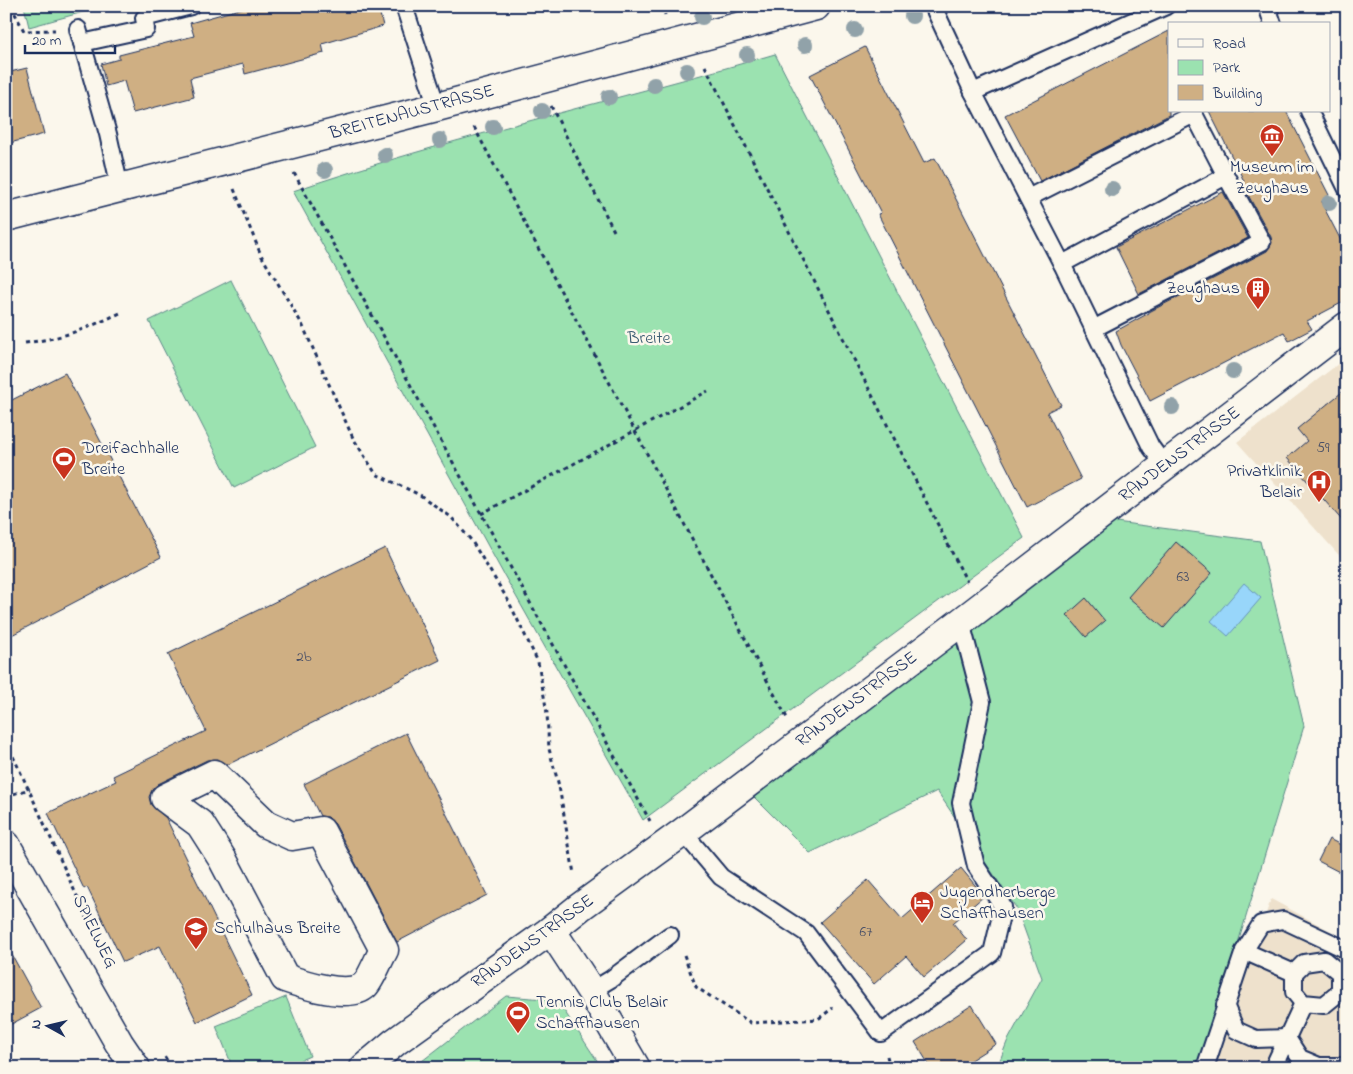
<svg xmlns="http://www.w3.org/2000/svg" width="1353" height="1074" viewBox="0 0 1353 1074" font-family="'Indie Flower',sans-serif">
<rect width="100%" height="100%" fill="#fbf7ec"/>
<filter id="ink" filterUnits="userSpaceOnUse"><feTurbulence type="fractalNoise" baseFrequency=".02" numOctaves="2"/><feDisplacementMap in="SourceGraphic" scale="10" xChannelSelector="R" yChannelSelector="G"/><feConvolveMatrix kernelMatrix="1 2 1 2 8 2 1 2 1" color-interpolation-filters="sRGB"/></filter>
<g filter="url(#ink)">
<g fill="#eee1cc">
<polygon points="1347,357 1347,564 1237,442"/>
<polygon points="1271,899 1347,940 1347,1068 1213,1068"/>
</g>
<g fill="#9be2b0" stroke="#5b8887">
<polygon points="24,6 105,6 29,27"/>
<path d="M775,54L1024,538L643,820L504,575L293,191C451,137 615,101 775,54Z"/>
<polygon points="231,280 315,447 234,488 149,321"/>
<polygon points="1093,519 1260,541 1304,726 1200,1068 997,1068 1007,1042 1042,978 1017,909 937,791 810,853 744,787"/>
<polygon points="506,996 557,1000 602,1068 413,1068"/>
<polygon points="286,997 310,1056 281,1068 233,1068 216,1026"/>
</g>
<polygon fill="#98d6fa" stroke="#6693bc" points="1244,583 1261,598 1228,636 1211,621"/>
<g fill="#cfaf83" stroke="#1b2f5e">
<polygon points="250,6 378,6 383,26 322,44 324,53 245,74 243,64 190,78 194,97 133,113 124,81 106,86 101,64 119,59 119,55 194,36 190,23"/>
<polygon points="1169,31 1169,115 1040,181 1005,115"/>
<polygon points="865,47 924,163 935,158 1061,405 1047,412 1081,479 1027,507 878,214 881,213 810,75"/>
<polygon points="27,68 44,134 6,144 6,73"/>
<polygon points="1209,111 1286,111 1330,197 1321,202 1347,252 1347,300 1307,321 1312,329 1289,341 1284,332 1150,401 1121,345 1116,331 1149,313 1149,312 1267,251 1272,243 1271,237 1241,182 1244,181"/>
<polygon points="1223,192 1248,238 1139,294 1116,247"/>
<polygon points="65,373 161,557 6,638 6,403"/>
<polygon points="1347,388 1347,526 1287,458 1307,441 1297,429"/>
<polygon points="1176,542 1212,573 1164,628 1128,597"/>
<polygon points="385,548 440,660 227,765 217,759 207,760 158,784 152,790 149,797 151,805 166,818 252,995 197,1022 160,946 123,962 87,887 84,889 48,813 116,781 113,776 206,731 168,654"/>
<polygon points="1086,598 1105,621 1086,637 1067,615"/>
<polygon points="406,733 487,895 397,942 335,824 328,817 320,816 304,784"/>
<polygon points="1329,839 1347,848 1347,876 1318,861"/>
<polygon points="961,868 984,896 953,923 967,940 924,977 906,956 874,984 820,922 868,880 902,919"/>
<polygon points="6,944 41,1008 6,1027"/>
<polygon points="972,1005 996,1044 958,1068 931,1068 915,1042"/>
</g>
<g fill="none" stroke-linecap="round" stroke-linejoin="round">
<defs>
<g id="lane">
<polyline points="404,6 437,107"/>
<polyline points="933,6 973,92 1062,264 1151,447 1165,466"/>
<polyline points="1267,6 1273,24"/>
<polyline points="78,29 108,134 120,188"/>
<polyline points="82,43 146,29 144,18 191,6"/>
<polyline points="973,92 1166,6"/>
<polyline points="1309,111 1347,189"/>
<polyline points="1028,198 1194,114 1226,176"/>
<polyline points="1062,264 1226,176 1262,242 1093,329"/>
<polyline points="683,832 721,877 806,933 881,1033 992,953 1003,907 976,866 961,803 982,702 961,622"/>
<polyline points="1244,951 1294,973"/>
<polygon points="1324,960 1340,973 1340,992 1324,1005 1303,1003 1294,992 1294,973 1304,963"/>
<polyline points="591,991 611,979 670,935"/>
<polyline points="1225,1005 1236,1030 1256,1039 1287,1038 1300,1058 1319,1066 1344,1066"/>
<polyline points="1205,1068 1244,951 1261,924 1283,920 1347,950"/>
<polyline points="1273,1068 1303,1003"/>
</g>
<g id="street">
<polyline points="6,217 437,107 816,6"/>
<path d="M214,774L266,824L292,836L321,831L384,950C379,958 371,979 365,985C350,1000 302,984 285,978L223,860L200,824L165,798Z"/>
<polyline points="6,845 119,1043 136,1068"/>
<polyline points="551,930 591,991 636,1068"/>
<polyline points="364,1068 395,1042 551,930 580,907 683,832 961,622 1347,326"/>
</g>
</defs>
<use href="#lane" stroke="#1b2f5e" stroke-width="20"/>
<use href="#street" stroke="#1b2f5e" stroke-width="31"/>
<g stroke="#1b2f5e" stroke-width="3" stroke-dasharray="4 4" stroke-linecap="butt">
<polyline points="11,6 24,31 55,30"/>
<polyline points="663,6 665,15"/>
<polyline points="705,66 967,582"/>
<polyline points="551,106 615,233"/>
<polyline points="474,127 787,718"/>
<polyline points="294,173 650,821"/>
<polyline points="234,189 261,255 302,324 353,438 376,474 420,495 451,517 471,540 508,600 538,662 547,713 549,749 559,786 574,874"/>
<path d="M25,343C63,338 86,329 120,313"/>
<polyline points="481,514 708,391"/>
<path d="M6,742C40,811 69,882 103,951"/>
<polyline points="6,796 30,789"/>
<polyline points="684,955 696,987 751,1023 818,1019 833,1008"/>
<polyline points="887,1056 890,1068"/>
<polyline points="165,1057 171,1068"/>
</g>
<use href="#lane" stroke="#fbf7ec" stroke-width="16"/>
<use href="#street" stroke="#fbf7ec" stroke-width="28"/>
</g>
<g fill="#91a2a9">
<circle cx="912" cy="16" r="8"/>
<circle cx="702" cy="17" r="8"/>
<circle cx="855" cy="30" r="8"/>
<circle cx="805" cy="45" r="8"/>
<circle cx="747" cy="55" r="8"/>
<circle cx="687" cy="71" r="8"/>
<circle cx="654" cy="85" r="8"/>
<circle cx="609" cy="97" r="8"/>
<circle cx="542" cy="111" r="8"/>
<circle cx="493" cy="127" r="8"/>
<circle cx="440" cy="140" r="8"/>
<circle cx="385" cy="155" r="8"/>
<circle cx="325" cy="170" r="8"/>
<circle cx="1112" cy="189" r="8"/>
<circle cx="1329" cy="203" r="8"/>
<circle cx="1233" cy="371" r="8"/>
<circle cx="1172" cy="407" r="8"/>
</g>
</g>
<defs>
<symbol id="museum-pin" viewBox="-11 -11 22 30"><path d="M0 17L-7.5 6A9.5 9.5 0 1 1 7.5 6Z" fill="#c8321e" stroke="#fbf7ec"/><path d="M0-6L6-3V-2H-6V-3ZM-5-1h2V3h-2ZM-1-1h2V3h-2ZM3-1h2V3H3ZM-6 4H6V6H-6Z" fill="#fff"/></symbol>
<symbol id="building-pin" viewBox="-11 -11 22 30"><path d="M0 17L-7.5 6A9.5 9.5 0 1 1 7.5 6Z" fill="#c8321e" stroke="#fbf7ec"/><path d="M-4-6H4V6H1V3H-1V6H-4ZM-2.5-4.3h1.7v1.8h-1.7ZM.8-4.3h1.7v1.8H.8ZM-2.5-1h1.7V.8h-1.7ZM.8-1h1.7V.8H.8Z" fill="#fff"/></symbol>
<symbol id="stadium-pin" viewBox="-11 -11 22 30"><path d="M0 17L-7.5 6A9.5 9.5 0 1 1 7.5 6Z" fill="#c8321e" stroke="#fbf7ec"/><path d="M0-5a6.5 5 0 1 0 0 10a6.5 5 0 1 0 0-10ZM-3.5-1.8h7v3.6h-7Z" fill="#fff"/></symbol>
<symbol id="hospital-pin" viewBox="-11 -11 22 30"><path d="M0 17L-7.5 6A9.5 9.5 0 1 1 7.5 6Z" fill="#c8321e" stroke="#fbf7ec"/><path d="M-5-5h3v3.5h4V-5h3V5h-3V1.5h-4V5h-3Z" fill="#fff"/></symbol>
<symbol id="hotel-pin" viewBox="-11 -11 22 30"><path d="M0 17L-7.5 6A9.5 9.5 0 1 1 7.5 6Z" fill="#c8321e" stroke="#fbf7ec"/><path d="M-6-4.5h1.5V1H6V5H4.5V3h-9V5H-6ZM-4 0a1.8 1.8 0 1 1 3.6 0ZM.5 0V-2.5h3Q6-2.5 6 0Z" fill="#fff"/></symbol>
<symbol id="school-pin" viewBox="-11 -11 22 30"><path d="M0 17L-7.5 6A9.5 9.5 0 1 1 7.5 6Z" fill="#c8321e" stroke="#fbf7ec"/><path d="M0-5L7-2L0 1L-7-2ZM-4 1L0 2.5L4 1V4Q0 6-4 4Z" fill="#fff"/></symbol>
</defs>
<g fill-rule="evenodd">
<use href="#museum-pin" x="1258" y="122" width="28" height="38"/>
<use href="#building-pin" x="1244" y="275" width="28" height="38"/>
<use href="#stadium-pin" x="50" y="445" width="28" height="38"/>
<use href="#hospital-pin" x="1305" y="468" width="28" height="38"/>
<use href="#hotel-pin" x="908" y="889" width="28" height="38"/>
<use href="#school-pin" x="182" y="915" width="28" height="38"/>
<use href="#stadium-pin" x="504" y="999" width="28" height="38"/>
</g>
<g text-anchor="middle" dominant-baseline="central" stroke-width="5" stroke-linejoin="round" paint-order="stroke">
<g font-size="15" fill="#484f67">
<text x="1323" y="448">59</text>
<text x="1183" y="577">63</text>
<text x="304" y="657">2b</text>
<text x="866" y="932">67</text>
</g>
<g font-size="18" fill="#1b2f5e" stroke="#fbf7ec">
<text transform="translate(412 113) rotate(-15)">BREITENAUSTRASSE</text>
<text transform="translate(1180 455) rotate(-37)">RANDENSTRASSE</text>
<text transform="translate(857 700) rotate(-37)">RANDENSTRASSE</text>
<text transform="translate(94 932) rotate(64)">SPIELWEG</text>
<text transform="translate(533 942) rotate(-36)">RANDENSTRASSE</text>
</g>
<g font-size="18" fill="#1b2f5e" stroke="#fbf7ec" text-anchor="start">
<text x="1272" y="168" text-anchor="middle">Museum im<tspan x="1272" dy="21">Zeughaus</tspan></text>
<text x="1240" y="289" text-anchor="end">Zeughaus</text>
<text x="82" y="449">Dreifachhalle<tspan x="82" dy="21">Breite</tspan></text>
<text x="1302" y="472" text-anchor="end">Privatklinik<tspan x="1302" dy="21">Belair</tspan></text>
<text x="940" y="893">Jugendherberge<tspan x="940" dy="21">Schaffhausen</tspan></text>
<text x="214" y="929">Schulhaus Breite</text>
<text x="536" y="1003">Tennis Club Belair<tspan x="536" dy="21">Schaffhausen</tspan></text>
</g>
<g font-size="18" fill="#3b5c72" stroke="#fbf7ec">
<text x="649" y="339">Breite</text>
</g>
</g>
<rect width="1353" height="1074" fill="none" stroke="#fbf7ec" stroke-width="25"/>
<rect x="12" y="12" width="1328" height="1049" fill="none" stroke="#1b2f5e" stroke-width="2" filter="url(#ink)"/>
<rect x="1168" y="22" width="162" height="90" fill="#fbf7ec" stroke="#a1a7b3"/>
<rect x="1178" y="39" width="25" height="8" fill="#fbf7ec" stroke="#a1a7b3"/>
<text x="1213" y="48" font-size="15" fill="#1b2f5e">Road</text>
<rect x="1178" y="60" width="25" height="15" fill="#9be2b0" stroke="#a1a7b3"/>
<text x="1213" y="72" font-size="15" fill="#1b2f5e">Park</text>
<rect x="1178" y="85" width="25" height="15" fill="#cfaf83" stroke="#a1a7b3"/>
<text x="1213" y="98" font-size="15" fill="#1b2f5e">Building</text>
<g transform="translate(48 1026) rotate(278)" stroke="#fbf7ec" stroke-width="4" paint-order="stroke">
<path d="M0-4L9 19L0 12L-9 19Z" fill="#1b2f5e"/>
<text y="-8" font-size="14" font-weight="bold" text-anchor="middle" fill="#1b2f5e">N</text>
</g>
<path d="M25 45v8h90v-8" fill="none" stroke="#1b2f5e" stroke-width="2.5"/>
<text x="32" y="45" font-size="15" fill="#1b2f5e" stroke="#fbf7ec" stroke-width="4" paint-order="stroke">20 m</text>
</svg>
